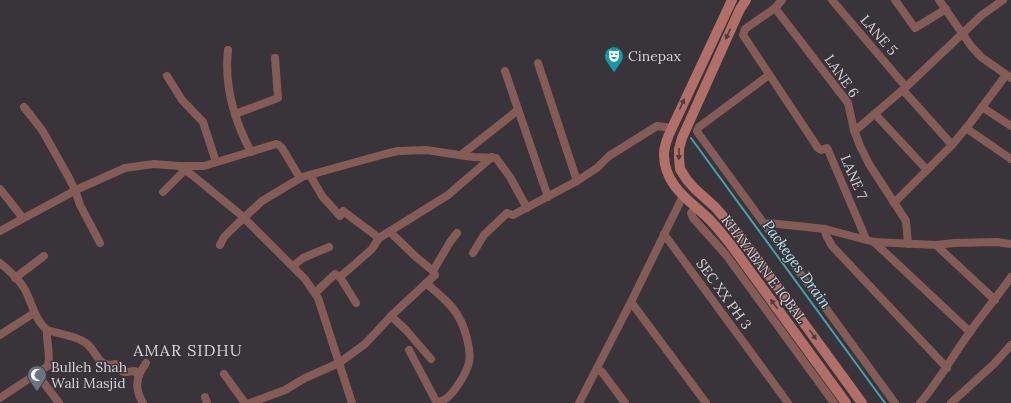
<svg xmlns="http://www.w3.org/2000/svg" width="1011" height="403" viewBox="0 0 1011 403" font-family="Lora,serif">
<rect width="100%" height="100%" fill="#38343a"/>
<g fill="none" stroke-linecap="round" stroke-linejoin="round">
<polyline stroke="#42a1ae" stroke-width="2" points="691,138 885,403"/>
<g stroke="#855b56" stroke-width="8">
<polyline points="782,0 775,8 745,29 743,35 818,148 821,150 827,148 828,150 866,239"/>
<polyline points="832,0 906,87"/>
<polyline points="895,0 915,28 946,9"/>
<polyline points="939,0 971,46 981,57 1011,78"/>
<polyline points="775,8 848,103 854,130 860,146 869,164 906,221 908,244"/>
<path d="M228,50C224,86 234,120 251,152"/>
<polyline points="538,63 577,181"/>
<polyline points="505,71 548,197"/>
<polyline points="769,75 699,127 697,131 698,133 895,403"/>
<polyline points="167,76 182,100 203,122 216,162"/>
<polyline points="24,107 42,130 68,176 75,190 80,205 100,243"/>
<polyline points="982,107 1011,126"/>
<polyline points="235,114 278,98 275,58"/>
<polyline points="875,114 927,170"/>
<polyline points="966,128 1011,159"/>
<polyline points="854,130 857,129 906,87 982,15 1003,0"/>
<polyline points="952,145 971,122 1006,75"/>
<polyline points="461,155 518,110"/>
<polyline points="179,166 204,166 276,144 279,145 282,148 300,178"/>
<polyline points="310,175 322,196 340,216 343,211 379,238"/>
<polyline points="0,189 23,218"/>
<polyline points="163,192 185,170"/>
<polyline points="894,203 952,145 903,90"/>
<polyline points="696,207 691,213 693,218 726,255 834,403"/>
<polyline points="766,226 769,223 825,229 874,242 936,245 954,243 997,242 1011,244"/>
<polyline points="825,229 826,235 832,246 947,368"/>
<polyline points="0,231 78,189 125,168 154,164 179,166 192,175 241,215 305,279 318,298 352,403"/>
<polyline points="390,232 416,257 433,271"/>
<polyline points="664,234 788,403"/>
<polyline points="874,242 970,332"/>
<polyline points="220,245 224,237 233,228 262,201 302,177 385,154 398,151 426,150 473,157 496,158 510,177 527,208"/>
<polyline points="936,245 995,300"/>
<polyline points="473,253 484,235 507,213 513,215 577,181 597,168 609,156 657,126 672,128"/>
<path d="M0,263C10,271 23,283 27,294C33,307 36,321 47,330C59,334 75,335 86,343C99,353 96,368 116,364C124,375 123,372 135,371L138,375"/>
<polyline points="293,266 303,258 329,247"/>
<polyline points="340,277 356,303"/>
<polyline points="15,278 44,256"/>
<path d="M426,283C437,293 451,303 458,316C465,327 473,354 468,366C465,375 455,391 448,397C445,400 441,401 437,403"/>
<polyline points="315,293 335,274 340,277 372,249 379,238 448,195 492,157"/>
<polyline points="631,302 706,403"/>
<polyline points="391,316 406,330 431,359"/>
<polyline points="0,335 34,313"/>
<polyline points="409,350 437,403"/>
<polyline points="597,369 602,372 625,403"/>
<polyline points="37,374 59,403"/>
<polyline points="224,374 245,403"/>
<polyline points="205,397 207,403"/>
<path d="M0,398L48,366C51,354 46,342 47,330"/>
<path d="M143,403C134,388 136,377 146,363"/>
<polyline points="250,403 285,390 305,378 339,363 365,344 393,314 435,275 433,271 450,242 457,233"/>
<polyline points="579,403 631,302 683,196"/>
<path d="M920,403C939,381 953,355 970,332C983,313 998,296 1011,277"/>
<polyline points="951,403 994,364 1011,345"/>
</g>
<g stroke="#b16f67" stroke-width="10">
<path d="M732,0L672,128C668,136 664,145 664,155C664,185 690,201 709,219C717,227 724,236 731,245L846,403"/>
<polyline points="746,0 740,9 682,138 679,149 679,158 680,169 687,180 695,189 715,207 741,237 862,403"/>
</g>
</g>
<defs><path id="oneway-solid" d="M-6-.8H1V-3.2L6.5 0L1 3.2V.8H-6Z"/></defs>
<g fill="#4a3d41">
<use href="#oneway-solid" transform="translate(728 34) rotate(115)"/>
<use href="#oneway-solid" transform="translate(682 104) rotate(-66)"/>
<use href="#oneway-solid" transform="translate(679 154) rotate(91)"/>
<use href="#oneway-solid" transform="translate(774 304) rotate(-126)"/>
<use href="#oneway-solid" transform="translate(813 335) rotate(54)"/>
</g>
<defs>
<symbol id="theatre-pin" viewBox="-11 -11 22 30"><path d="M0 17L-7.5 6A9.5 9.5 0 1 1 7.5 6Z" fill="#0f9aa8" stroke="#38343a"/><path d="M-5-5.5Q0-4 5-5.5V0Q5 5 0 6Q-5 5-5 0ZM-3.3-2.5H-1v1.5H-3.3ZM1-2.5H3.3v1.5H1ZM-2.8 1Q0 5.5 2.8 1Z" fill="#fff"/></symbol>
<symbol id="mosque-pin" viewBox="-11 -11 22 30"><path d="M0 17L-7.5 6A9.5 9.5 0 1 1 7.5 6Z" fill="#6b7280" stroke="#38343a"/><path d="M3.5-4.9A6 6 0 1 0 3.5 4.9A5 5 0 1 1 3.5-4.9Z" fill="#fff"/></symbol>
</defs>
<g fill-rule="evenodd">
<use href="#theatre-pin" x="603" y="45" width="22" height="30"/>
<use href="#mosque-pin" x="26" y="364" width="22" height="30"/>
</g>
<g text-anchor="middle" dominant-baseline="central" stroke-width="3" stroke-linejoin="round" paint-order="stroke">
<g font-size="14" fill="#d7d4d8" stroke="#38343a">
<text transform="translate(879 35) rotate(49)">LANE 5</text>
<text transform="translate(842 76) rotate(55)">LANE 6</text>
<text transform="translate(854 177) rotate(67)">LANE 7</text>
<text transform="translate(764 269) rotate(53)">KHAYABAN E IQBAL</text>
<text transform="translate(724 294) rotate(54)">SEC XX PH 3</text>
</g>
<g font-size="14" fill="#d7d4d8" stroke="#38343a" text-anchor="start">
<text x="628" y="56">Cinepax</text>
<text x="51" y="367">Bulleh Shah<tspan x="51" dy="16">Wali Masjid</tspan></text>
</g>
<g font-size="15" font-style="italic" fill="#b0ecf7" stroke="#38343a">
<text transform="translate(797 264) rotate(54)">Packeges Drain</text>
</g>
<g font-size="16" letter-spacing="1" fill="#d7d4d8" stroke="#38343a">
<text x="188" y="350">AMAR SIDHU</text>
</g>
</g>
</svg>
